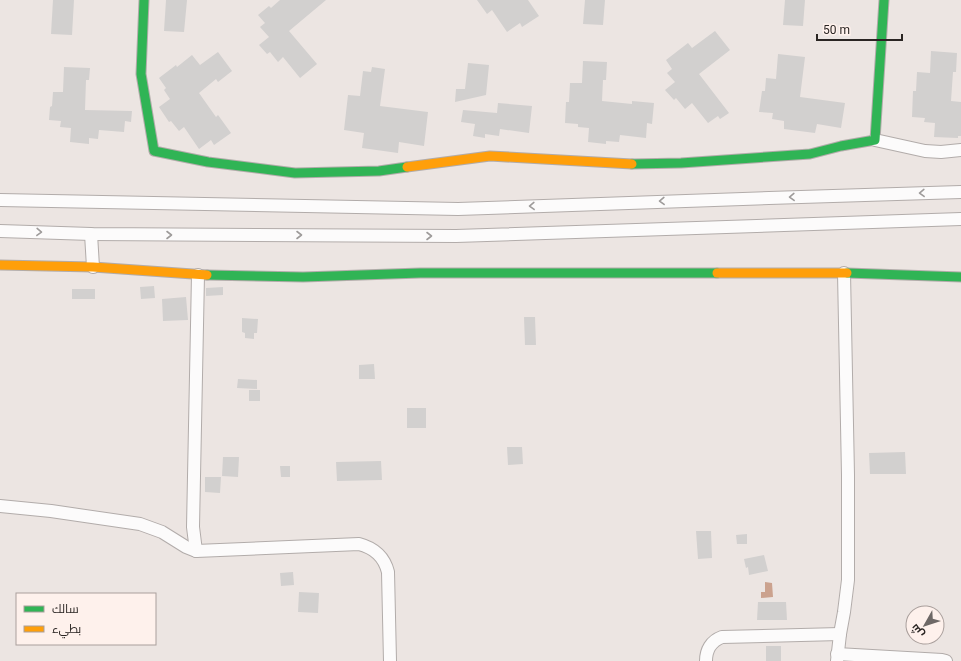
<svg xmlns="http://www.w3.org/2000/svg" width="961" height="661" viewBox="0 0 961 661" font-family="Roboto,Cairo,sans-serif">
<rect width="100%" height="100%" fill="#ece5e2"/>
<polygon fill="#cba28e" points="765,582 772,583 773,597 761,598 761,592 765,592"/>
<g fill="#d2d0cf">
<polygon points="53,0 74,0 72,35 51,34"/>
<polygon points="166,0 187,0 184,32 164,31"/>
<polygon points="280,0 326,0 289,31 317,64 300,78 283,57 278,62 270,52 267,54 259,45 269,37 260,27 265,23 258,15 269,6 271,8"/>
<polygon points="477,0 528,0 539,16 522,27 520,23 507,32 492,10 487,14"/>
<polygon points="585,0 605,0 603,25 583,24"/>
<polygon points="785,0 805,0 803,26 783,25"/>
<polygon points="715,31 730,50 699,74 729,113 720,119 718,116 708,123 692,103 685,109 676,98 674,100 665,90 675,82 667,73 672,69 666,60 688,43 692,48"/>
<polygon points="931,51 957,53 956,72 953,72 951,101 961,102 961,136 958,136 958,138 934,137 935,123 924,122 925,118 912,117 913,91 916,91 917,72 930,73"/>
<polygon points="218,52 232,71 218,82 216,79 199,93 216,117 218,115 231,133 214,145 211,140 199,149 184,127 179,131 171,121 169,122 159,107 170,99 164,90 166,88 159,78 176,65 177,67 192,55 200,65"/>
<polygon points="778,54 805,57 800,97 845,103 841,128 817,124 815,133 784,129 784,121 772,119 773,113 759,112 762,91 765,91 766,78 776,79"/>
<polygon points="583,61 607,62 606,80 603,80 602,101 632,104 632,101 654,103 652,124 647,123 646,138 620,135 619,142 606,141 606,144 588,142 589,128 578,127 578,124 565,123 566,102 569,102 570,83 582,83"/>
<polygon points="468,63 489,65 486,95 455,102 456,89 465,89"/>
<polygon points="64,67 90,68 89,80 86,80 85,110 132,111 131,122 125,121 124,132 99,130 98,139 89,138 89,144 70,142 71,128 60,127 61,121 49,120 50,107 52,106 53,92 63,92"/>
<polygon points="372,67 385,69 380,106 428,112 424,146 399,142 398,153 362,148 364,133 344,130 348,95 360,96 363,71 371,72"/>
<polygon points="498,103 532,106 529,133 500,129 499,136 485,134 485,138 473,136 475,124 461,122 463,110 497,113"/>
<polygon points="154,286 155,298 141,299 140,287"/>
<polygon points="223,287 223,295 206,296 206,288"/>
<rect x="72" y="289" width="23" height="10"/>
<polygon points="186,297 188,320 163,321 162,299"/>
<polygon points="524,317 535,317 536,345 525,345"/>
<polygon points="242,318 258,319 257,333 254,333 254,339 245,338 245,333 242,332"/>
<polygon points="374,364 375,379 359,379 359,365"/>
<polygon points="238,379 257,380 257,389 237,388"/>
<rect x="249" y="390" width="11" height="11"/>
<rect x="407" y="408" width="19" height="20"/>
<polygon points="507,447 522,447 523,464 508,465"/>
<polygon points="905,452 906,474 870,474 869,453"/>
<polygon points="223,457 239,457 238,477 222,476"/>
<polygon points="381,461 382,480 337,481 336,462"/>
<polygon points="280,466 290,466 290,477 281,477"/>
<polygon points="205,477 221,477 220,493 205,492"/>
<polygon points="696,531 711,531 712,558 698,559"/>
<polygon points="747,534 747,544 737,544 736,535"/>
<polygon points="764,555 768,571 749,575 748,567 746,568 744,559"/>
<polygon points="293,572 294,585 281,586 280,573"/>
<polygon points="299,592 319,593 318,613 298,612"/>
<polygon points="758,602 786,602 787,620 757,620"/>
<rect x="766" y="646" width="15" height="15"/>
</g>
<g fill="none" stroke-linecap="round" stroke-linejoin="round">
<defs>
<g id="street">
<polyline points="875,140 925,151 941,152 961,150"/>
<polyline points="0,200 458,209 769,198 961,192"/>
<polyline points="0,231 91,234 456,236 961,219"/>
<polyline points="91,234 93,267"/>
<path d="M0,506L51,511L140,524L162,532L186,547L196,551L359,544C374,548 384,556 388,572L390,661"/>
<polyline points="196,551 193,527 198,275"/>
<polyline points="837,654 942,660 946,661"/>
<path d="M706,661C706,650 711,641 722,637L840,634"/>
<polyline points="837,661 840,634 844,612 848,580 848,475 844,273"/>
</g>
<g id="fast">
<polyline points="144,0 141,74 154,151 208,162 295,173 379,171 407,167"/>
<polyline points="632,164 681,163 810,154 841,146 875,140 884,0"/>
<polyline points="847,273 961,277"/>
<polyline points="207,275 303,277 420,273 717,273"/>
</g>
<g id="slow">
<polyline points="407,167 490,156 632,164"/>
<polyline points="0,265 93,267 207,275"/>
<polyline points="717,273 847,273"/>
</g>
</defs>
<use href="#street" stroke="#b2acaa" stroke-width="14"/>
<use href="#fast" stroke="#b2acaa" stroke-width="11"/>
<use href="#slow" stroke="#b2acaa" stroke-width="11"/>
<use href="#street" stroke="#fcfbfb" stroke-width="12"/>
<use href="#fast" stroke="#30b455" stroke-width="9"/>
<use href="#slow" stroke="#ff9f0a" stroke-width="9"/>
</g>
<defs><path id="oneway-chevron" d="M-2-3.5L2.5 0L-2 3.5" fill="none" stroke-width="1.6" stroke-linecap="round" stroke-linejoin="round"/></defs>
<g stroke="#9e9b9a">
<use href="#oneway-chevron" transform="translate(922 193) rotate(178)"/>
<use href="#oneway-chevron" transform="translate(792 197) rotate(178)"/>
<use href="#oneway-chevron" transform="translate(662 201) rotate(178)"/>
<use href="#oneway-chevron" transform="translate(532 206) rotate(178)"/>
<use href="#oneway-chevron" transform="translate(39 232) rotate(2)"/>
<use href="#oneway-chevron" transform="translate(169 235)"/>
<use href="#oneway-chevron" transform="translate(299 235)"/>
<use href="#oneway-chevron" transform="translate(429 236)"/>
</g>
<rect x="16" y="593" width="140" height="52" fill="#fef1ec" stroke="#a99f9c"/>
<rect x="24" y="606" width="20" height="6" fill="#30b455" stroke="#a99f9c"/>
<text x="52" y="613" font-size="12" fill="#2a2523">سالك</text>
<rect x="24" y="626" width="20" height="6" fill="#ff9f0a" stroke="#a99f9c"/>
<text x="52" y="633" font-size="12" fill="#2a2523">بطيء</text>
<g transform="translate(925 625) rotate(231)"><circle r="19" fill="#fef1ec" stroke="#a99f9c"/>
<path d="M0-3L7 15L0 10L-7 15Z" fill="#6e6866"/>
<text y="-6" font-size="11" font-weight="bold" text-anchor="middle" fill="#2a2523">ش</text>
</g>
<path d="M817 34v6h85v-6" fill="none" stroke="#2a2523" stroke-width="2"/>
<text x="823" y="34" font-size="12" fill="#2a2523" stroke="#fef1ec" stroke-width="3" paint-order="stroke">50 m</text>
</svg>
